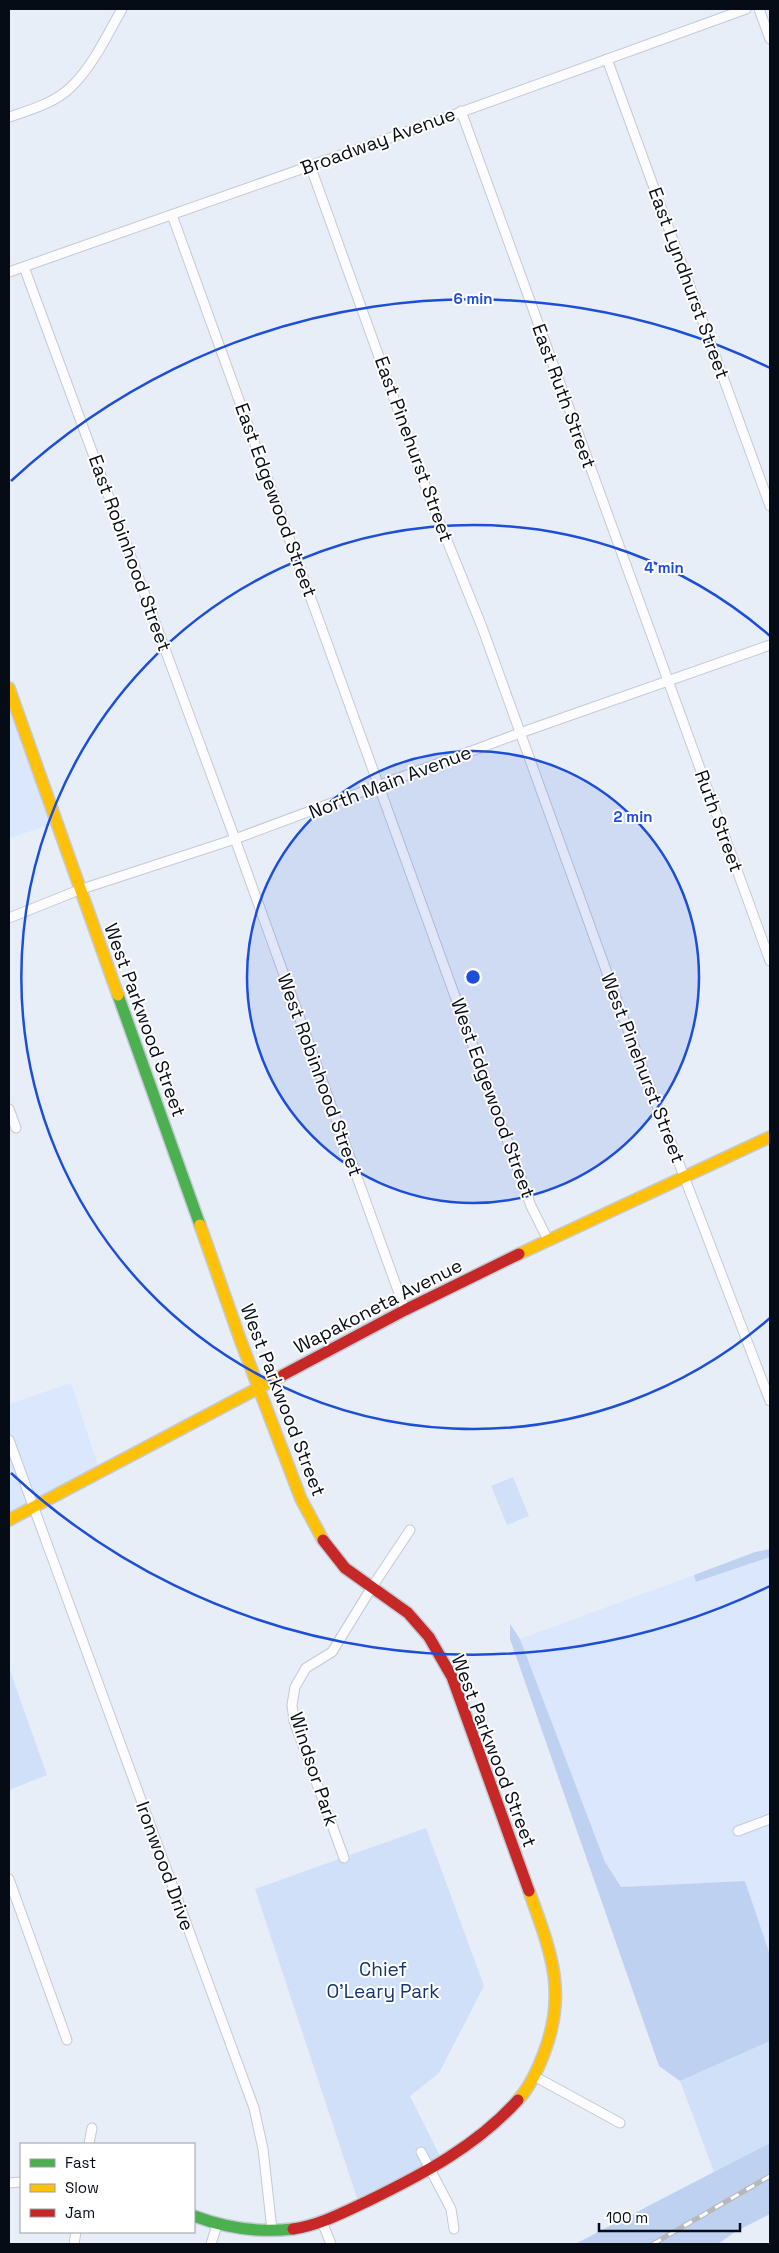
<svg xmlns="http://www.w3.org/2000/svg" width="779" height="2253" viewBox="0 0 779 2253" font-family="'Space Grotesk',sans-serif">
<rect width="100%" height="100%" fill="#e8eef8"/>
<g fill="#dae7fc">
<polygon points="9,688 56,823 9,838"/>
<polygon points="71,1383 100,1472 9,1520 9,1404"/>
<polygon points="770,1557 770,1955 745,1881 621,1887 605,1862 520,1639 694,1575 697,1582"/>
</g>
<g fill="#d0e0f9">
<polygon points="513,1477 529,1516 507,1525 491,1486"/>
<polygon points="9,1668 47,1775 9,1790"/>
<polygon points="426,1828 484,1986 439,2073 410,2096 442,2160 359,2204 255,1889"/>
<polygon points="770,2041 770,2143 714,2172 680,2081"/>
</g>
<g fill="#bed1f1">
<polygon points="770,1549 770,1557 696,1582 694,1575 755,1552"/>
<polygon points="510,1624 520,1639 605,1862 621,1887 745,1881 770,1955 770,2041 680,2081 659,2066 510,1639"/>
<polygon points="770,2143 770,2214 735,2232 718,2244 575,2244"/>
</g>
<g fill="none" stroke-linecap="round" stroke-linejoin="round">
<defs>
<g id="street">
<polyline points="759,9 770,39"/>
<polyline points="607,59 770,506"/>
<polyline points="461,111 770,961"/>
<path d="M9,117C30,110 55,103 71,87C93,66 107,35 122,9"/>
<polyline points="310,165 429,496 482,627 623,1017 770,1401"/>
<polyline points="172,215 531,1206 548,1240"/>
<polyline points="24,267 235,839 405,1310"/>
<polyline points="9,272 395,136 746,9"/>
<polyline points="9,918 79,890 235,839 520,733 770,645"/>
<polyline points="9,1109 16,1128"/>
<polyline points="9,1440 254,2108 263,2149 272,2230"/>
<polyline points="738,1831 770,1819"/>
<polyline points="344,1858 294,1721 292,1705 295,1687 306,1668 332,1652 372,1587 410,1530"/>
<polyline points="9,1879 67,2040"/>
<polyline points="534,2076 620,2123"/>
<polyline points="89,2144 92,2128"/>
<polyline points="421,2152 451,2209 454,2229"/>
<polyline points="9,2183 21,2182"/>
<polyline points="322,2222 331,2244"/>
<polyline points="74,2244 76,2232"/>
<polyline points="211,2244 217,2225"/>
</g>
<g id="fast">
<polyline points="118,995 200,1225"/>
<path d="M194,2216C226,2228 259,2233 293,2229"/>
</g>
<g id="slow">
<polyline points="9,688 118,995"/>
<polyline points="200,1225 240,1339 301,1499 323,1540"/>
<polyline points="519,1254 770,1137"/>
<polyline points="9,1520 283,1375"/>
<path d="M518,2100C530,2087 538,2069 544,2053C568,1991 550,1950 529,1891"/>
</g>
<g id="jam">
<polyline points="283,1375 405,1310 519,1254"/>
<polyline points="323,1540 345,1568 408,1613 429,1637 452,1677 529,1891"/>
<path d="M293,2229C320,2225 344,2212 368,2201C423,2174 477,2146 518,2100"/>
</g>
</defs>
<use href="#street" stroke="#c3cad4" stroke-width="11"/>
<use href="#fast" stroke="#c3cad4" stroke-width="14"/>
<use href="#slow" stroke="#c3cad4" stroke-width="14"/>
<use href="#jam" stroke="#c3cad4" stroke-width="14"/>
<use href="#street" stroke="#fcfcfe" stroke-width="9"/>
<use href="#fast" stroke="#4caf50" stroke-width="11"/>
<use href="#slow" stroke="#ffc107" stroke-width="11"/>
<use href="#jam" stroke="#c62828" stroke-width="11"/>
<defs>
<polyline id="rail" points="653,2244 770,2176"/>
</defs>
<use href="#rail" stroke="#b6b8bb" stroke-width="5"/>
<use href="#rail" stroke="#fff" stroke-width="3" stroke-dasharray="9" stroke-linecap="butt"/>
</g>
<circle cx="473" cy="977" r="226" fill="#1d4ed8" fill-opacity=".12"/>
<g fill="none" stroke="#1d4ed8" stroke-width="2.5">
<circle cx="473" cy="977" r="226"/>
<path d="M770 1318A452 452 0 1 1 770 636"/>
<path d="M770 1586A678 678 0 0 1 11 1473M11 481A678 678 0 0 1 770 368"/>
</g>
<g text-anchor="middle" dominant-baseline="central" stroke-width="4" stroke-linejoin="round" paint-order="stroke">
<g font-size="19" fill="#060c16" stroke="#fff">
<text transform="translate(378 141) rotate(-20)">Broadway Avenue</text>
<text transform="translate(689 283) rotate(70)">East Lyndhurst Street</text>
<text transform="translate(564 396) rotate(70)">East Ruth Street</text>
<text transform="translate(414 449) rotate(70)">East Pinehurst Street</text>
<text transform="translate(276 500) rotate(70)">East Edgewood Street</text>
<text transform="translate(130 553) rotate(70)">East Robinhood Street</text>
<text transform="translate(390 782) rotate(-21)">North Main Avenue</text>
<text transform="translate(719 821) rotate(70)">Ruth Street</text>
<text transform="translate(145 1020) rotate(70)">West Parkwood Street</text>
<text transform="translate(643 1068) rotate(69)">West Pinehurst Street</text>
<text transform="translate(320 1075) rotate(70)">West Robinhood Street</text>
<text transform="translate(493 1098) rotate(70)">West Edgewood Street</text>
<text transform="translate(378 1306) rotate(-27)">Wapakoneta Avenue</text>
<text transform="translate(283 1400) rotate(69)">West Parkwood Street</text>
<text transform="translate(494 1751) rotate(69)">West Parkwood Street</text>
<text transform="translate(314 1769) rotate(72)">Windsor Park</text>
<text transform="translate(165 1866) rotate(70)">Ironwood Drive</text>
</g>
<g font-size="19" fill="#13356f" stroke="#fff">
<text x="383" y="1969">Chief<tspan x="383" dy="22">O'Leary Park</tspan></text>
</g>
</g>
<circle cx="473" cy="977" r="8" fill="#1d4ed8" stroke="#fff" stroke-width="2.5"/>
<g font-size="15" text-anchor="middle" font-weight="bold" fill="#1d4ed8" stroke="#fff" stroke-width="4" stroke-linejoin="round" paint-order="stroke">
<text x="473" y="304">6 min</text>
<text x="664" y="573">4 min</text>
<text x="633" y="822">2 min</text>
</g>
<rect width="779" height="2253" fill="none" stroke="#060c16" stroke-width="20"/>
<rect x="20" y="2143" width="175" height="90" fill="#ffffff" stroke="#9b9ea2"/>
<rect x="30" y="2159" width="25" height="8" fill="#4caf50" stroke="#9b9ea2"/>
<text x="65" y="2168" font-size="15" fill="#060c16">Fast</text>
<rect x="30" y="2184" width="25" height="8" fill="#ffc107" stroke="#9b9ea2"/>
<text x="65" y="2193" font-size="15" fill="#060c16">Slow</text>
<rect x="30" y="2209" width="25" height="8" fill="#c62828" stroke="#9b9ea2"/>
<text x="65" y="2218" font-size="15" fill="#060c16">Jam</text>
<path d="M599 2223v8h141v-8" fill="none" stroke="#060c16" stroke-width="2.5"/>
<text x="606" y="2223" font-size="15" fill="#060c16" stroke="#ffffff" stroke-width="4" paint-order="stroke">100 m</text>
</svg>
